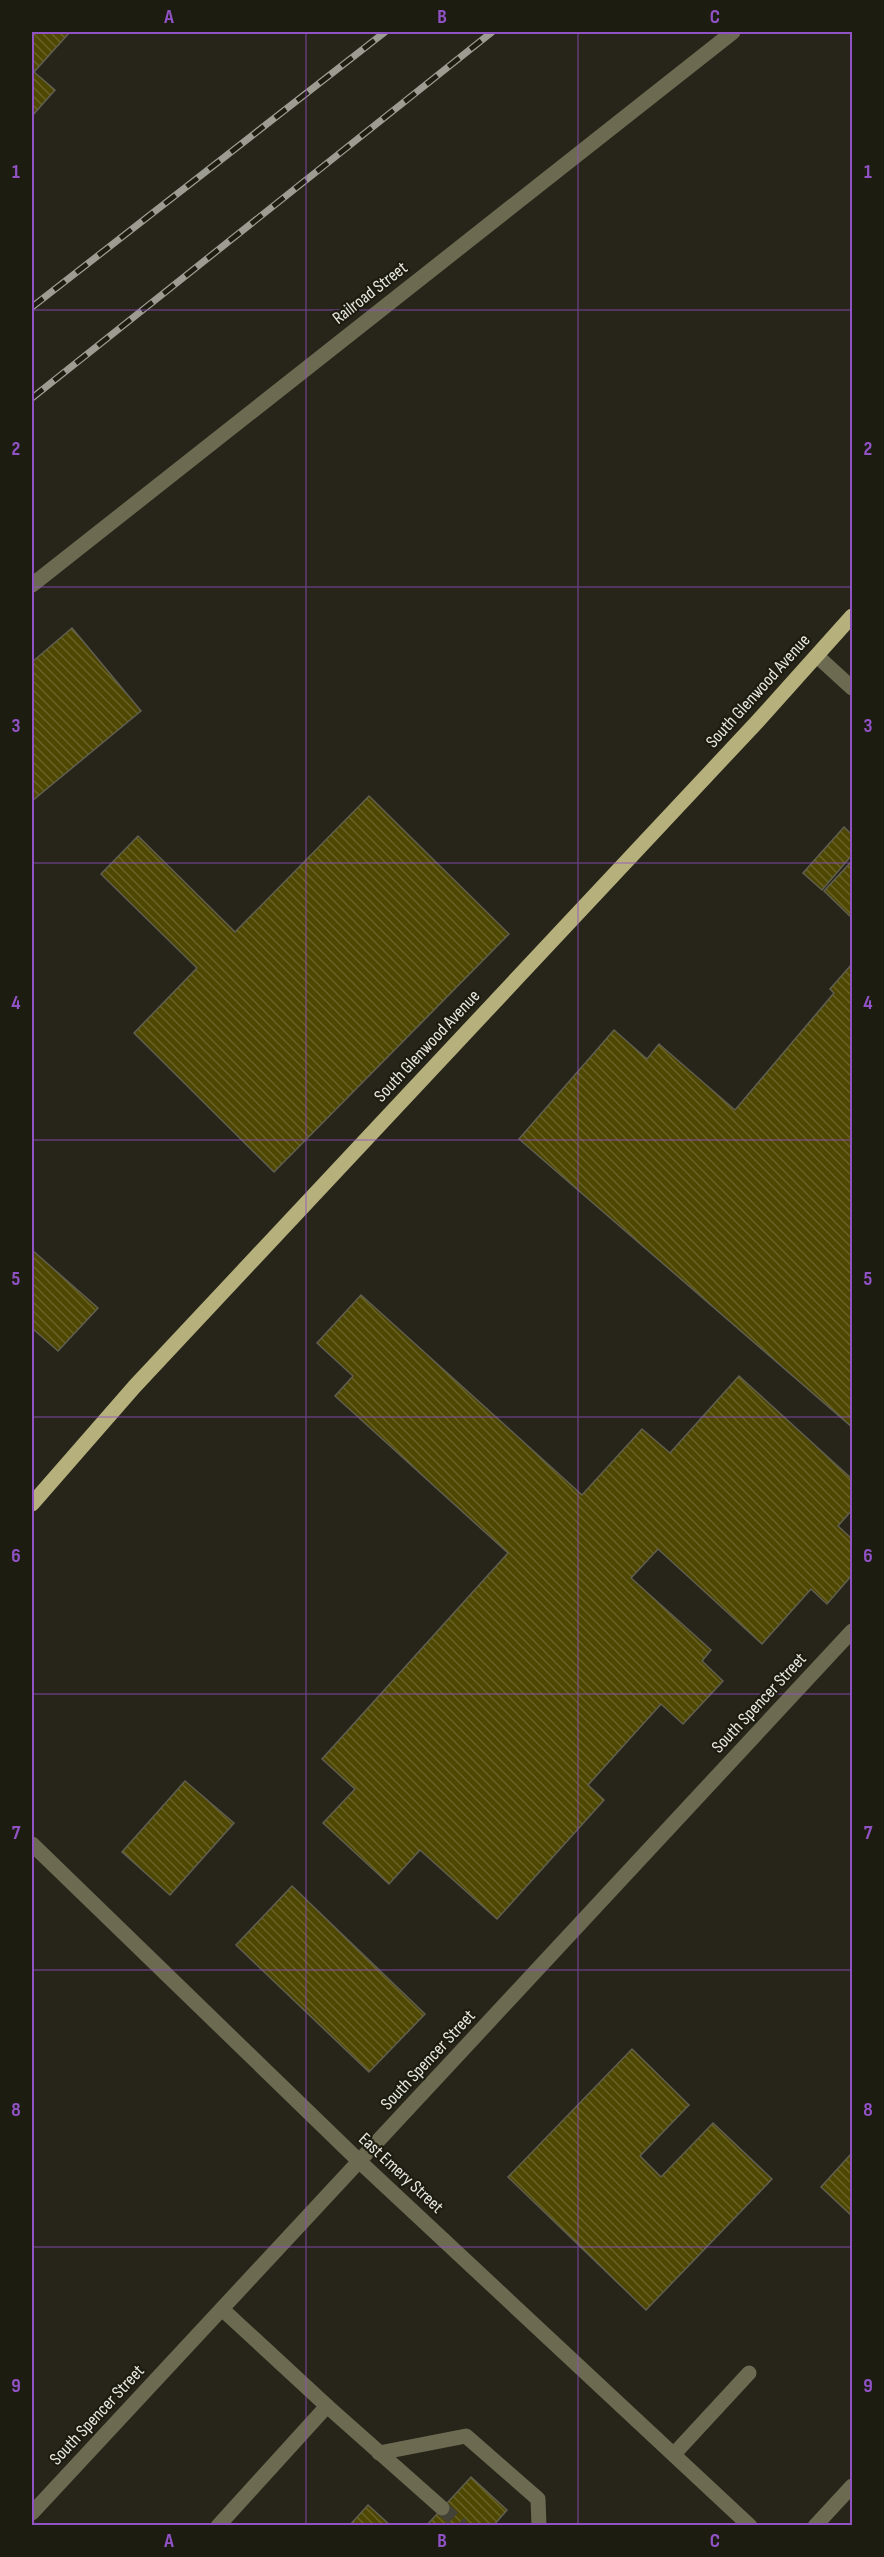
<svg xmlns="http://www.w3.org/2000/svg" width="884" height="2557" viewBox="0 0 884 2557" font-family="'Sofia Sans Condensed',sans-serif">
<defs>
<pattern id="building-back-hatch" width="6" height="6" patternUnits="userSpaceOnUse" patternTransform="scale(1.5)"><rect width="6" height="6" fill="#4e4702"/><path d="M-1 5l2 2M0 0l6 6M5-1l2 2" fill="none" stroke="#686227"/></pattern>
</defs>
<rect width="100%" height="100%" fill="#272519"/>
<g fill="url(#building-back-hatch)" stroke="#605f51" stroke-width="1.5">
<polygon points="32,32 70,32 34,72 55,90 32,116"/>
<polygon points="72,628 141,711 32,801 32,662"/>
<polygon points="369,796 509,934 274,1172 134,1033 197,968 101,874 138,836 235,932"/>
<polygon points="844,827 852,835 852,855 822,890 803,873"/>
<polygon points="852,861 852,918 824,891"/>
<polygon points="852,964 852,1427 519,1139 614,1030 647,1059 659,1044 735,1110 834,993 830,989"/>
<polygon points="32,1250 98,1308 58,1351 32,1328"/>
<polygon points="361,1295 582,1495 642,1429 670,1453 739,1376 852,1479 852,1510 838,1526 852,1539 852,1575 827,1604 811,1589 762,1644 658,1549 631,1578 711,1650 702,1661 723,1681 683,1724 661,1704 588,1785 604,1800 497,1919 420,1850 389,1884 323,1823 355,1789 322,1759 508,1553 335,1396 353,1376 317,1343"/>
<polygon points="185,1781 234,1823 170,1895 122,1852"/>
<polygon points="292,1886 425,2014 369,2072 236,1945"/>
<polygon points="632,2049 689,2105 640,2156 661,2177 713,2123 772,2179 646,2310 508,2177"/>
<polygon points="852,2153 852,2216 821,2187"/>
<polygon points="471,2477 507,2510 493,2526 426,2526"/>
<polygon points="368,2505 391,2526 349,2526"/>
</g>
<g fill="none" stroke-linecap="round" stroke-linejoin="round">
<polyline stroke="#444237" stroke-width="15" stroke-dasharray="15 8" stroke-linecap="butt" points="442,2508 462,2526"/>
<g stroke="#6d6a52" stroke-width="15">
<polyline points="32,585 733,32"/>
<polyline points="817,656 852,688"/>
<polyline points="32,1844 360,2162 750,2526"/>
<polyline points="327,2406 442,2508"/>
<polyline points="379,2453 466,2436 538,2499 539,2526"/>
<polyline points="675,2453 749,2373"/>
<polyline points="32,2513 852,1631"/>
<polyline points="218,2526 327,2406 222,2309"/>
<polyline points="815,2526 852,2486"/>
</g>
<polyline stroke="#b6b07d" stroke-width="15" points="32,1504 135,1386 757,722 852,616"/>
<defs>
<g id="rail">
<polyline points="32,307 385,32"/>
<polyline points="32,398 492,32"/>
</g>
</defs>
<use href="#rail" stroke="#9d9c92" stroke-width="7"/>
<use href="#rail" stroke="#1d1c10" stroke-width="4.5" stroke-dasharray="14" stroke-linecap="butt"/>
</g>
<path fill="none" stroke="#9152c6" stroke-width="1.5" stroke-opacity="0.55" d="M306,32V2526M578,32V2526M32,310H852M32,587H852M32,863H852M32,1140H852M32,1417H852M32,1694H852M32,1970H852M32,2247H852"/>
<g text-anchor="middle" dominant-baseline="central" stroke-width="4.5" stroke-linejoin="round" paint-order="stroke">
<g font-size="18" fill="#e8e8e0" stroke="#1d1c10">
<text transform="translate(370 293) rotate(-38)">Railroad Street</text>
<text transform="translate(758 691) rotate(-48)">South Glenwood Avenue</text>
<text transform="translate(427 1046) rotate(-47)">South Glenwood Avenue</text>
<text transform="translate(759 1703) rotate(-47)">South Spencer Street</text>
<text transform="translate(428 2060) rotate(-47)">South Spencer Street</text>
<text transform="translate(401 2173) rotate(43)">East Emery Street</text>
<text transform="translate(97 2415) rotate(-47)">South Spencer Street</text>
</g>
</g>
<rect width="884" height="2557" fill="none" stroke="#1d1c10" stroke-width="66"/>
<rect x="33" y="33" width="818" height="2491" fill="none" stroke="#9152c6" stroke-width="2"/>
<g font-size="20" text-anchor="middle" font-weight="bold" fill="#9152c6">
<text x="169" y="23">A</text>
<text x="442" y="23">B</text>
<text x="715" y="23">C</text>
<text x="16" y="178">1</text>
<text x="868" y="178">1</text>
<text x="16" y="455">2</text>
<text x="868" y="455">2</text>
<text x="16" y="732">3</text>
<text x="868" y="732">3</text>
<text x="16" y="1009">4</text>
<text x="868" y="1009">4</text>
<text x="16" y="1285">5</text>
<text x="868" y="1285">5</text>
<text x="16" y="1562">6</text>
<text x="868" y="1562">6</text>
<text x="16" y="1839">7</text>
<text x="868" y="1839">7</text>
<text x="16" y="2116">8</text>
<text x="868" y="2116">8</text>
<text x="16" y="2392">9</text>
<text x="868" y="2392">9</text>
<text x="169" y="2547">A</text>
<text x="442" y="2547">B</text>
<text x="715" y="2547">C</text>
</g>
</svg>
